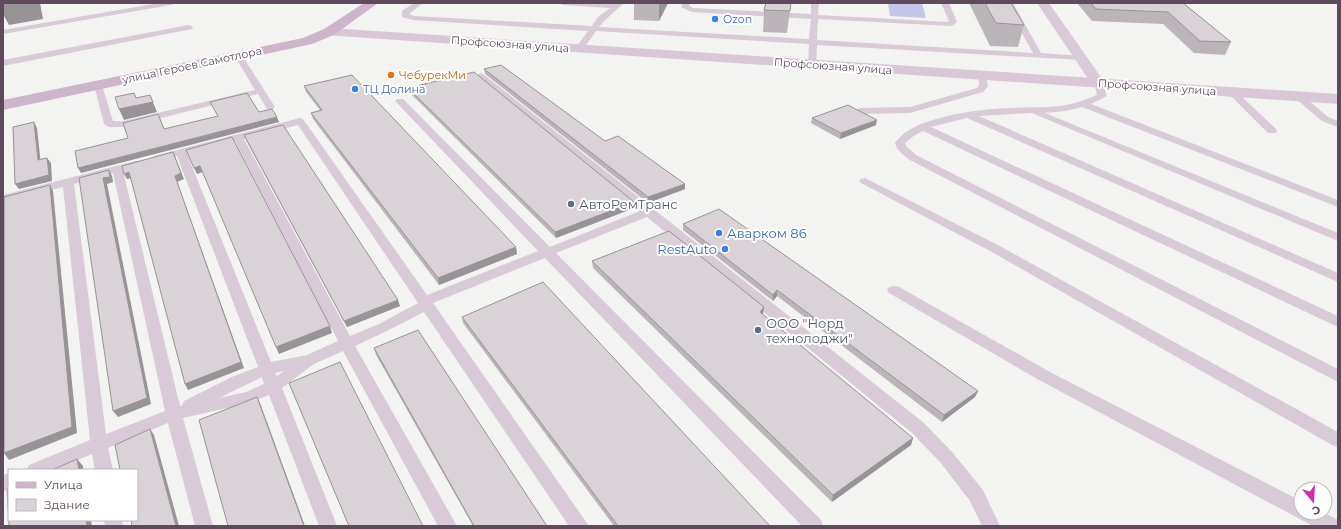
<svg xmlns="http://www.w3.org/2000/svg" width="1341" height="529" viewBox="0 0 1341 529" font-family="Montserrat,sans-serif">
<rect width="100%" height="100%" fill="#f3f4f2"/>
<polygon fill="#c6c6ec" points="888,3 922,3 926,18 890,16"/>
<g fill="none" stroke-linecap="round" stroke-linejoin="round">
<g fill="#d8cad6" fill-rule="evenodd">
<polygon points="159,3 175,3 171,5 3,34 3,30"/>
<polygon points="414,3 423,3 409,14 414,16 592,26 598,17 610,8 563,5 559,3 624,3 604,21 599,27 809,39 811,19 692,12 681,7 683,3 691,3 689,6 693,8 811,14 811,3 819,3 818,15 948,22 949,21 941,3 949,3 957,22 952,26 818,19 817,40 1033,53 1005,3 1013,3 1041,53 1082,56 1086,58 1082,60 817,45 816,65 812,68 808,65 809,44 596,31 582,51 579,51 575,49 588,31 413,20 402,17 402,11"/>
<polygon points="189,25 193,27 192,29 3,66 3,60"/>
<polygon points="235,53 238,53 242,55 275,107 273,109 267,109 258,94 124,127 109,127 104,124 94,85 98,82 102,85 113,121 124,121 255,90 234,55"/>
<path d="M480,73L483,74L924,423L952,452L983,490L1000,526H982L970,501L940,462L912,433L647,217L556,253L821,520L823,526H802L545,258L433,303L589,526H569L424,312L389,330L355,346L457,526H438L343,351L314,364L282,388L337,526H319L269,395L249,403L183,418L213,526H195L168,423L108,448L113,470H95L92,454L54,470H26L29,465L90,440L63,187L3,202V195L135,161H143L144,163L143,165L123,171L180,406H182L184,401L234,376L258,367L177,156L158,161L153,158L154,156L300,118L303,119L427,295L538,251L397,103L395,101L397,99H403L550,247L640,211L477,78L476,76ZM298,125L418,303L379,324L350,336L244,139ZM235,141L338,341L307,355L271,362L187,154ZM113,173L165,411L106,434L74,184ZM284,371L277,376L275,373ZM262,377L264,384L246,392L219,398Z"/>
<polygon points="982,73 986,76 988,86 983,92 910,113 860,114 855,111 860,108 910,107 977,88 979,85 978,76"/>
<path d="M1098,80L1102,83L1107,96L1091,104L1338,200V207L1082,107L1065,111L1045,113L1338,233V241L1032,113L979,116L1338,273V282L967,118L931,127L1338,316V327L923,131L912,137L905,143L906,146L916,155L1338,369V382L908,159L897,149L895,143C902,133 913,127 924,123C952,113 982,109 1011,108C1029,107 1048,108 1066,105C1077,103 1087,99 1097,95L1094,83Z"/>
<polygon points="1232,89 1235,90 1276,129 1277,131 1276,133 1268,133 1227,92"/>
<polygon points="1298,93 1301,94 1328,117 1338,121 1338,127 1322,121 1295,98 1293,96 1295,94"/>
<polygon points="865,178 998,245 1338,432 1338,447 1332,445 990,251 861,183 859,181 861,179"/>
<polygon points="894,286 899,287 1050,372 1301,501 1301,513 1325,513 1338,520 1338,526 1313,526 1039,380 889,293 887,290 889,287"/>
<polygon points="9,473 9,489 3,491 3,475"/>
<polygon points="104,520 122,520 123,526 105,526"/>
</g>
<polygon fill="#d8cad6" fill-rule="evenodd" points="1037,3 1049,3 1105,83 1103,86 1098,87 1093,86"/>
<polygon fill="#d8c7d6" fill-rule="evenodd" points="329,28 1338,94 1338,104 324,35 323,32 324,29"/>
<polygon fill="#ceb5cb" fill-rule="evenodd" points="364,3 378,3 334,35 312,44 3,110 3,100 303,38 324,29"/>
</g>
<g fill="#bbb5b9">
<polygon points="634,3 668,3 659,21 634,20"/>
<polygon points="766,3 795,3 795,4 791,3 787,33 763,32 764,10"/>
<polygon points="969,3 1011,3 1024,25 1018,47 990,46"/>
<polygon points="1077,3 1183,3 1231,42 1225,55 1194,53 1163,24 1092,21"/>
<polygon points="484,69 605,141 685,184 685,189 648,203 485,74"/>
<polygon points="304,86 516,247 517,254 439,285 313,119 311,113 320,110 306,92"/>
<polygon points="408,88 634,202 634,208 556,238 410,93"/>
<polygon points="812,118 876,125 840,139 811,123"/>
<polygon points="244,135 400,306 347,327 246,140"/>
<polygon points="683,224 978,391 975,397 942,422 777,296 773,301 683,230"/>
<polygon points="592,261 763,314 762,314 913,438 911,445 832,502 593,268"/>
<polygon points="462,317 770,526 614,526 463,323"/>
<polygon points="374,348 547,526 473,526 376,355"/>
</g>
<g fill="#989396">
<polygon points="16,3 40,3 43,19 9,25 3,14 3,5"/>
<polygon points="659,3 668,3 659,21"/>
<polygon points="134,93 139,105 150,95 157,112 124,120 119,109 136,98"/>
<polygon points="277,117 279,122 81,173 78,168"/>
<polygon points="877,120 876,125 840,139 841,133"/>
<polygon points="34,122 37,128 41,165 38,160"/>
<polygon points="173,152 184,179 177,182 244,368 188,390 185,384"/>
<polygon points="47,158 51,163 52,181 19,189 15,184"/>
<polygon points="200,166 203,172 197,174 194,168"/>
<polygon points="109,170 112,176 113,182 107,184 151,404 118,417 113,411 103,178"/>
<polygon points="129,172 132,178 127,179 124,174"/>
<polygon points="685,184 685,189 648,203 648,197"/>
<polygon points="50,185 53,191 77,433 9,460 4,453"/>
<polygon points="634,202 634,208 556,238 555,232"/>
<polygon points="516,247 517,254 439,285 438,278"/>
<polygon points="777,290 777,296 773,301 773,295"/>
<polygon points="398,300 400,306 347,327 344,321"/>
<polygon points="764,307 763,314 759,319 760,312"/>
<polygon points="330,326 332,333 279,354 276,347"/>
<polygon points="978,391 975,397 942,422 944,415"/>
<polygon points="257,397 260,403 305,526 304,526"/>
<polygon points="150,429 154,435 179,526 176,526"/>
<polygon points="913,438 911,445 832,502 833,495"/>
<polygon points="77,459 83,466 83,470 79,470"/>
<polygon points="86,520 91,520 92,526 87,526"/>
</g>
<g fill="#d9d2d7" stroke="#989396">
<polygon points="3,3 16,3 3,5"/>
<polygon points="766,3 791,3 790,11 764,10"/>
<polygon points="985,3 1011,3 1024,25 996,23"/>
<polygon points="1091,3 1183,3 1231,42 1200,41 1168,12 1096,9"/>
<polygon points="501,65 605,141 618,136 685,184 648,197 484,69"/>
<polygon points="474,72 634,202 555,232 408,88"/>
<polygon points="352,75 516,247 438,278 311,113 322,110 304,86"/>
<polygon points="134,93 136,98 150,95 153,102 119,109 115,97"/>
<polygon points="247,93 259,112 272,109 277,117 78,168 75,151 128,138 123,123 158,114 164,129 218,116 210,102"/>
<polygon points="848,105 877,120 841,133 812,118"/>
<polygon points="34,122 38,160 47,158 49,175 15,184 13,127"/>
<polygon points="283,125 398,300 344,321 244,135"/>
<polygon points="232,137 330,326 276,347 200,166 194,168 186,150"/>
<polygon points="173,152 181,173 175,176 241,362 185,384 129,172 124,174 122,166"/>
<polygon points="109,170 110,177 103,178 147,398 113,411 79,178"/>
<polygon points="50,185 72,427 4,453 4,197"/>
<polygon points="719,209 978,391 944,415 777,290 773,295 683,224"/>
<polygon points="669,231 764,307 760,312 913,438 833,495 592,261"/>
<polygon points="543,282 770,526 618,526 462,317"/>
<polygon points="418,330 547,526 474,526 374,348"/>
<polygon points="340,362 423,526 349,526 289,383"/>
<polygon points="257,397 304,526 228,526 199,420"/>
<polygon points="150,429 176,526 132,526 131,520 137,520 137,470 120,470 115,445"/>
<polygon points="77,459 79,470 52,470"/>
<polygon points="9,488 9,520 86,520 87,526 9,526 7,489"/>
</g>
<g fill="#3f7fe0" stroke="#fff" stroke-width="1.5">
<circle cx="715" cy="19" r="4"/>
<circle cx="355" cy="89" r="4"/>
<circle cx="719" cy="233" r="4"/>
<circle cx="725" cy="249" r="4"/>
</g>
<circle fill="#e8710a" stroke="#fff" stroke-width="1.5" cx="391" cy="75" r="4"/>
<g fill="#5c6f8a" stroke="#fff" stroke-width="1.5">
<circle cx="571" cy="204" r="4"/>
<circle cx="758" cy="330" r="4"/>
</g>
<g text-anchor="middle" dominant-baseline="central" stroke-width="4" stroke-linejoin="round" paint-order="stroke">
<g font-size="11" fill="#366cbe" stroke="#fff" text-anchor="start">
<text x="723" y="19">Ozon</text>
<text x="363" y="89">ТЦ Долина</text>
</g>
<g font-size="11" fill="#5e4b5c" stroke="#fff">
<text transform="translate(510 44) rotate(4)">Профсоюзная улица</text>
<text transform="translate(192 65) rotate(-12)">улица Героев Самотлора</text>
<text transform="translate(833 66) rotate(4)">Профсоюзная улица</text>
<text transform="translate(1157 87) rotate(4)">Профсоюзная улица</text>
</g>
<g font-size="11" fill="#c56008" stroke="#fff" text-anchor="start">
<text x="399" y="75">ЧебурекМи</text>
</g>
<g font-size="13" fill="#4e5e75" stroke="#fff" text-anchor="start">
<text x="579" y="204">АвтоРемТранс</text>
<text x="766" y="323">ООО "Норд<tspan x="766" dy="15">технолоджи"</tspan></text>
</g>
<g font-size="13" fill="#366cbe" stroke="#fff" text-anchor="start">
<text x="727" y="233">Аварком 86</text>
<text x="717" y="249" text-anchor="end">RestAuto</text>
</g>
</g>
<rect width="1341" height="529" fill="none" stroke="#5e4b5c" stroke-width="8"/>
<rect x="8" y="469" width="130" height="52" fill="#ffffff" stroke="#bfb7be"/>
<rect x="16" y="482" width="20" height="6" fill="#ceb5cb" stroke="#bfb7be"/>
<text x="44" y="489" font-size="12" fill="#5e4b5c">Улица</text>
<rect x="16" y="499" width="20" height="12" fill="#d9d2d7" stroke="#bfb7be"/>
<text x="44" y="509" font-size="12" fill="#5e4b5c">Здание</text>
<g transform="translate(1313 501) rotate(162)"><circle r="19" fill="#ffffff" stroke="#bfb7be"/>
<path d="M0-3L7 15L0 10L-7 15Z" fill="#d52bb5"/>
<text y="-6" font-size="11" font-weight="bold" text-anchor="middle" fill="#5e4b5c">С</text>
</g>
</svg>
